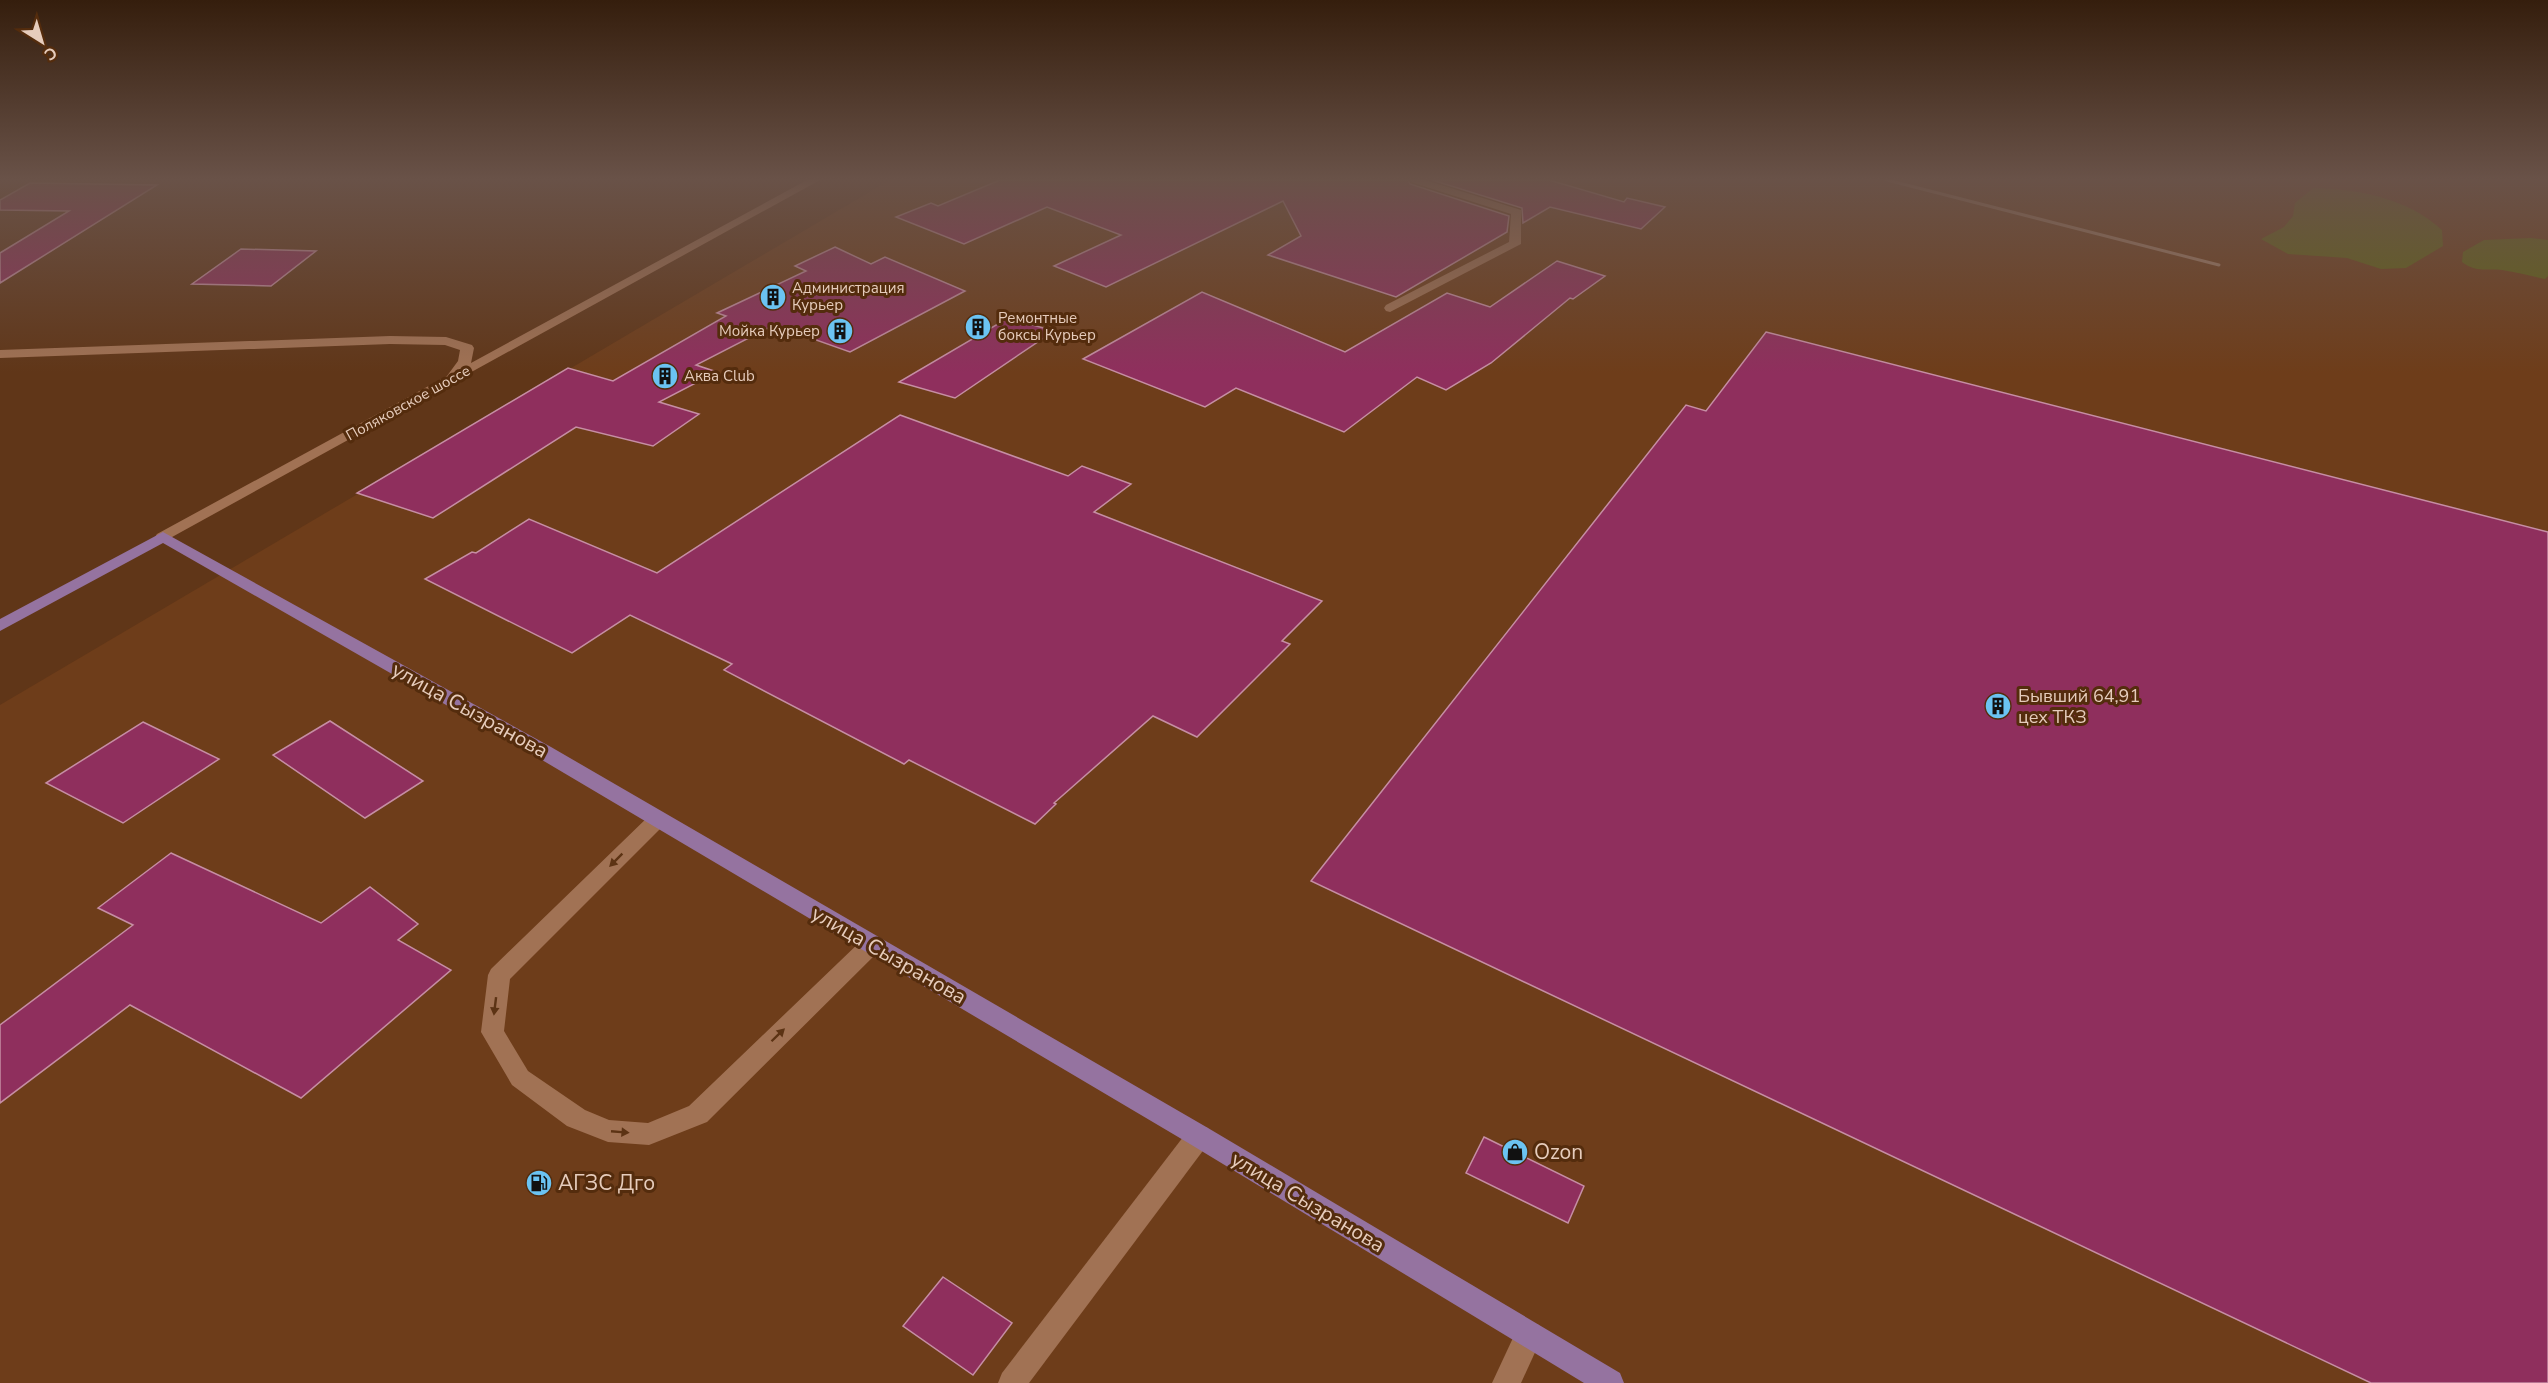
<svg xmlns="http://www.w3.org/2000/svg" width="2548" height="1383" viewBox="0 0 2548 1383" font-family="'Nunito Sans',sans-serif">
<rect width="100%" height="100%" fill="#603618"/>
<polygon fill="#6e3d1a" points="890,180 2548,180 2548,1383 0,1383 0,705"/>
<g fill="#5e6412">
<path d="M2313,188C2359,189 2407,198 2442,230L2443,246L2406,268L2381,269L2347,258L2288,254L2261,239L2284,227L2293,216L2295,203Z"/>
<path d="M2531,238L2548,240V276L2545,279C2530,276 2516,272 2502,270C2486,268 2476,273 2462,262L2463,252L2484,240Z"/>
</g>
<g fill="#8f2f5d" stroke="#c68ea4" stroke-width="1.5">
<polygon points="1000,180 1408,180 1410,184 1509,216 1507,232 1396,297 1268,255 1301,236 1283,201 1106,287 1054,266 1121,235 1047,207 964,244 896,217 931,203 938,206"/>
<polygon points="1432,180 1549,180 1624,202 1627,198 1665,207 1641,229 1550,207 1523,223 1522,208"/>
<polygon points="30,183 157,185 0,283 0,253 69,211 0,210 0,200"/>
<polygon points="835,247 871,264 885,257 965,291 850,352 774,325 696,365 717,372 659,402 699,414 653,446 576,427 433,518 357,493 568,368 613,381 726,316 717,313 806,271 795,266"/>
<polygon points="241,249 316,251 271,286 192,284"/>
<polygon points="1557,261 1605,276 1573,299 1570,298 1491,363 1446,390 1417,377 1344,432 1236,388 1205,407 1083,359 1202,292 1345,352 1447,293 1490,307"/>
<polygon points="1008,318 1054,331 955,398 899,382"/>
<polygon points="1766,332 2548,532 2548,1383 2371,1383 1311,881 1686,405 1706,411"/>
<polygon points="900,415 1068,476 1082,466 1131,484 1094,512 1322,601 1282,641 1290,644 1197,737 1153,716 1054,803 1056,804 1035,824 909,760 904,764 724,670 732,664 630,615 572,653 425,579 472,552 476,553 529,519 657,573"/>
<polygon points="330,721 423,781 365,818 273,755"/>
<polygon points="143,722 219,759 123,823 46,783"/>
<polygon points="171,853 321,923 370,887 418,924 398,940 451,970 301,1098 130,1005 0,1103 0,1025 133,925 98,908"/>
<polygon points="1484,1137 1584,1186 1568,1223 1466,1173"/>
<polygon points="943,1277 1012,1323 973,1375 903,1326"/>
</g>
<g fill="none" stroke-linecap="round" stroke-linejoin="round">
<g fill="#a17254" fill-rule="evenodd">
<polygon points="807,180 820,180 163,542 157,540 155,537 157,534 447,376 458,361 460,350 445,345 390,344 0,358 0,350 390,336 446,337 472,345 474,348 471,363"/>
<polygon points="1410,180 1425,180 1521,210 1521,244 1390,312 1386,311 1384,308 1386,305 1509,242 1511,214 1411,182"/>
<polygon points="658,812 665,814 668,819 665,824 510,979 504,1031 528,1071 585,1110 609,1120 648,1123 689,1106 863,939 871,936 879,939 882,945 879,951 707,1122 649,1145 608,1142 567,1126 512,1085 481,1032 488,975 491,969 651,814"/>
<polygon points="1199,1125 1208,1128 1211,1136 1208,1144 1029,1383 998,1383 1002,1373 1190,1128"/>
<polygon points="1529,1321 1539,1325 1543,1335 1521,1383 1492,1383 1519,1325"/>
</g>
<polygon fill="#9573a0" fill-rule="evenodd" points="163,532 551,747 1208,1128 1620,1373 1624,1383 1584,1383 1190,1144 537,757 163,543 0,631 0,619"/>
<polyline stroke="#a6846e" stroke-width="3" points="1887,180 2219,265"/>
</g>
<defs><path id="oneway-solid" d="M-6-.8H1V-3.2L6.5 0L1 3.2V.8H-6Z" transform="scale(1.5)"/></defs>
<g fill="#5c3314">
<use href="#oneway-solid" transform="translate(616 860) rotate(135)"/>
<use href="#oneway-solid" transform="translate(495 1006) rotate(97)"/>
<use href="#oneway-solid" transform="translate(778 1035) rotate(-44)"/>
<use href="#oneway-solid" transform="translate(620 1132) rotate(5)"/>
</g>
<linearGradient id="sky" x2="0" y2="1"><stop stop-color="#351e0d"/><stop offset="0.48" stop-color="#695248"/><stop offset="1" stop-color="#695248" stop-opacity="0"/></linearGradient>
<rect width="2548" height="373" fill="url(#sky)"/>
<defs>
<symbol id="building-disc" viewBox="-11 -11 22 22"><circle r="9.5" fill="#6bc3f2" stroke="#542c0d"/><path d="M-4-6H4V6H1V3H-1V6H-4ZM-2.5-4.3h1.7v1.8h-1.7ZM.8-4.3h1.7v1.8H.8ZM-2.5-1h1.7V.8h-1.7ZM.8-1h1.7V.8H.8Z" fill="#111"/></symbol>
<symbol id="shop-disc" viewBox="-11 -11 22 22"><circle r="9.5" fill="#6bc3f2" stroke="#542c0d"/><path d="M-5-2.5h2.3a2.7 3.5 0 0 1 5.4 0H5L5.5 6h-11ZM-1.5-2.5h3a1.5 2.3 0 0 0-3 0Z" fill="#111"/></symbol>
<symbol id="fuel-disc" viewBox="-11 -11 22 22"><circle r="9.5" fill="#6bc3f2" stroke="#542c0d"/><path d="M-5.5-6h7V0h2V4h1.3V-2.5L3-4.5l.8-.8L6-3V5H2.5V1h-1V6h-7ZM-4.2-4.7v3.2H.2V-4.7Z" fill="#111"/></symbol>
</defs>
<g fill-rule="evenodd">
<use href="#building-disc" x="758" y="282" width="30" height="30"/>
<use href="#building-disc" x="963" y="312" width="30" height="30"/>
<use href="#building-disc" x="825" y="316" width="30" height="30"/>
<use href="#building-disc" x="650" y="361" width="30" height="30"/>
<use href="#building-disc" x="1983" y="691" width="30" height="30"/>
<use href="#shop-disc" x="1500" y="1137" width="30" height="30"/>
<use href="#fuel-disc" x="524" y="1168" width="30" height="30"/>
</g>
<g text-anchor="middle" dominant-baseline="central" stroke-width="6" stroke-linejoin="round" paint-order="stroke">
<g font-size="15" fill="#e6ccbc" stroke="#542c0d" text-anchor="start">
<text x="792" y="288">Администрация<tspan x="792" dy="17">Курьер</tspan></text>
<text x="998" y="318">Ремонтные<tspan x="998" dy="17">боксы Курьер</tspan></text>
<text x="820" y="331" text-anchor="end">Мойка Курьер</text>
<text x="684" y="376">Аква Club</text>
</g>
<g font-size="15" fill="#e6ccbc" stroke="#542c0d">
<text transform="translate(408 403) rotate(-29)">Поляковское шоссе</text>
</g>
<g font-size="18" fill="#e6ccbc" stroke="#542c0d" text-anchor="start">
<text x="2018" y="696">Бывший 64,91<tspan x="2018" dy="21">цех ТКЗ</tspan></text>
</g>
<g font-size="21" fill="#e6ccbc" stroke="#542c0d">
<text transform="translate(470 710) rotate(29)">улица Сызранова</text>
<text transform="translate(889 955) rotate(30)">улица Сызранова</text>
<text transform="translate(1308 1202) rotate(31)">улица Сызранова</text>
</g>
<g font-size="21" fill="#e6ccbc" stroke="#542c0d" text-anchor="start">
<text x="1534" y="1152">Ozon</text>
<text x="558" y="1183">АГЗС Дго</text>
</g>
</g>
<g transform="translate(42 42) rotate(143)" stroke="#542c0d" stroke-width="4.5" paint-order="stroke">
<path d="M0-4.5L10 22L0 15L-10 22Z" fill="#e6ccbc"/>
<text y="-9" font-size="16" font-weight="bold" text-anchor="middle" fill="#e6ccbc">С</text>
</g>
</svg>
